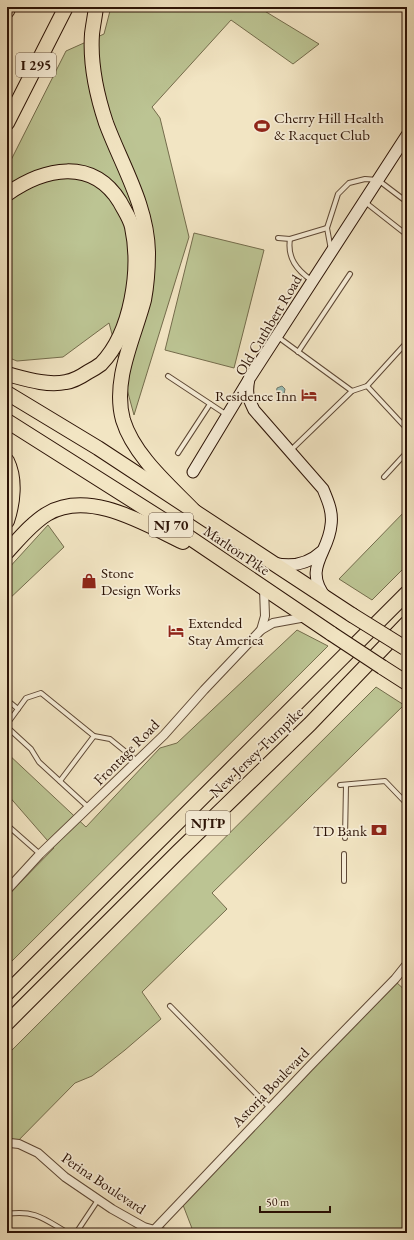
<svg xmlns="http://www.w3.org/2000/svg" width="414" height="1240" viewBox="0 0 414 1240" font-family="'EB Garamond',serif">
<rect width="100%" height="100%" fill="#f2e5c3"/>
<filter id="stains"><feTurbulence type="fractalNoise" baseFrequency=".005" numOctaves="4"/><feColorMatrix values="0 0 0 0 .2 0 0 0 0 .09 0 0 0 0 .02 0 0 0 .5 -.17"/></filter>
<radialGradient id="worn" r=".72"><stop offset=".6" stop-color="#630" stop-opacity="0"/><stop offset="1" stop-color="#630" stop-opacity=".3"/></radialGradient>
<g fill="#bcc493" stroke="#746c4c">
<polygon points="111,7 258,7 319,44 293,64 231,20 152,107 160,118 189,237 134,415 109,323 63,357 17,361 7,357 7,168 66,51 104,34"/>
<polygon points="194,233 264,250 234,368 165,350"/>
<polygon points="407,509 407,565 372,600 339,579"/>
<polygon points="48,525 64,547 7,601 7,570"/>
<polygon points="297,630 328,646 7,966 7,896 54,848 7,794 7,753 86,827 160,748 177,743"/>
<polygon points="376,687 404,705 212,893 227,909 142,992 161,1019 125,1050 92,1076 75,1083 7,1152 7,1055"/>
<polygon points="396,982 407,992 407,1233 201,1233 193,1231 183,1205"/>
</g>
<polygon fill="#9bbfb6" stroke="#6f7a70" points="282,386 285,389 284,394 288,396 286,401 282,401 276,394 277,388"/>
<g fill="none" stroke-linecap="round" stroke-linejoin="round">
<defs>
<g id="lane">
<polyline points="365,202 407,235"/>
<polyline points="278,238 290,239 327,228"/>
<path d="M290,239C287,258 297,270 311,280"/>
<polyline points="331,250 327,228 338,194 349,183 365,179 378,180 407,202"/>
<polyline points="278,337 352,391"/>
<polyline points="298,352 350,274"/>
<polyline points="168,376 227,415"/>
<polyline points="367,386 407,429"/>
<polyline points="290,451 352,391 367,386 407,342"/>
<polyline points="178,453 210,404"/>
<polyline points="384,477 407,452"/>
<polyline points="7,700 18,709"/>
<polyline points="7,724 26,698 41,693 94,736 110,739 137,761"/>
<polyline points="7,727 31,749 39,762 89,808"/>
<polyline points="60,781 94,736"/>
<polyline points="340,785 385,781 407,804"/>
<polyline points="7,825 40,854"/>
<polyline points="345,838 346,785"/>
<polyline points="344,881 344,854"/>
<polyline points="170,1006 270,1108"/>
<path d="M7,1214C36,1210 44,1219 68,1233"/>
<polyline points="76,1233 98,1200"/>
</g>
<g id="street">
<polyline points="261,630 265,616 264,589"/>
<polyline points="7,890 40,854 164,735 204,690 261,630 273,623 306,617"/>
<polyline points="7,1144 10,1143 19,1144 38,1153 65,1177 112,1209 144,1227 165,1233"/>
<polyline points="154,1230 309,1067 395,979 407,964"/>
</g>
<g id="secondary">
<polyline points="193,472 248,381"/>
<path d="M274,563C291,567 308,564 321,552"/>
<path d="M326,598C302,568 329,553 331,525C333,512 328,501 323,489L254,410C248,398 246,393 249,379L407,135"/>
</g>
<g id="highway">
<path d="M96,7C95,16 93,25 92,34C90,63 97,96 106,123C122,166 147,205 148,252C148,268 147,284 144,300C134,338 112,380 123,420C134,456 170,486 195,512"/>
<polyline points="7,11 9,7"/>
<polyline points="7,123 66,7"/>
<path d="M7,194C44,168 92,157 120,202C124,210 130,218 132,227C141,269 132,332 101,364C97,367 92,370 88,372C82,376 74,381 66,382C47,386 26,379 7,374"/>
<polyline points="7,393 98,448 352,615"/>
<polyline points="7,421 165,521 332,634"/>
<path d="M7,461C16,479 13,503 7,521"/>
<path d="M7,552C19,539 32,523 47,514C89,489 145,524 183,542"/>
<polyline points="382,667 407,683"/>
<polyline points="7,993 407,593"/>
<polyline points="7,1023 178,852 310,724 407,623"/>
</g>
</defs>
<use href="#lane" stroke="#5e4835" stroke-width="6"/>
<use href="#street" stroke="#5e4835" stroke-width="10"/>
<use href="#secondary" stroke="#2c1306" stroke-width="13"/>
<use href="#highway" stroke="#2c1306" stroke-width="16"/>
<use href="#lane" stroke="#f7eed8" stroke-width="4"/>
<use href="#street" stroke="#f7eed8" stroke-width="8"/>
<use href="#secondary" stroke="#f7eed8" stroke-width="11"/>
<use href="#highway" stroke="#f2e5c3" stroke-width="14"/>
<defs>
<g id="highway-bridge">
<polyline points="352,615 405,648"/>
<polyline points="332,634 382,667"/>
</g>
</defs>
<use href="#highway-bridge" stroke="#2c1306" stroke-width="16" stroke-linecap="butt"/>
<use href="#highway-bridge" stroke="#f2e5c3" stroke-width="14"/>
</g>
<defs>
<symbol id="stadium-bare" viewBox="-9 -9 18 18"><path d="M0-5a6.5 5 0 1 0 0 10a6.5 5 0 1 0 0-10ZM-3.5-1.8h7v3.6h-7Z" fill="#8f2418" stroke="#f7eed8" stroke-width="2.5" paint-order="stroke"/></symbol>
<symbol id="hotel-bare" viewBox="-9 -9 18 18"><path d="M-6-4.5h1.5V1H6V5H4.5V3h-9V5H-6ZM-4 0a1.8 1.8 0 1 1 3.6 0ZM.5 0V-2.5h3Q6-2.5 6 0Z" fill="#8f2418" stroke="#f7eed8" stroke-width="2.5" paint-order="stroke"/></symbol>
<symbol id="shop-bare" viewBox="-9 -9 18 18"><path d="M-5-2.5h2.3a2.7 3.5 0 0 1 5.4 0H5L5.5 6h-11ZM-1.5-2.5h3a1.5 2.3 0 0 0-3 0Z" fill="#8f2418" stroke="#f7eed8" stroke-width="2.5" paint-order="stroke"/></symbol>
<symbol id="bank-bare" viewBox="-9 -9 18 18"><path d="M-6-4H6V4H-6ZM0-2.3a2.3 2.3 0 1 0 0 4.6a2.3 2.3 0 1 0 0-4.6Z" fill="#8f2418" stroke="#f7eed8" stroke-width="2.5" paint-order="stroke"/></symbol>
</defs>
<g fill-rule="evenodd">
<use href="#stadium-bare" x="251" y="115" width="22" height="22"/>
<use href="#hotel-bare" x="298" y="384" width="22" height="22"/>
<use href="#shop-bare" x="78" y="570" width="22" height="22"/>
<use href="#hotel-bare" x="165" y="620" width="22" height="22"/>
<use href="#bank-bare" x="368" y="819" width="22" height="22"/>
</g>
<g text-anchor="middle" dominant-baseline="central" stroke-width="3.5" stroke-linejoin="round" paint-order="stroke">
<g fill="#f7eed8" stroke="#695545" stroke-width="1">
<rect x="16" y="53" width="40" height="24" rx="3"/>
<rect x="149" y="513" width="44" height="24" rx="3"/>
<rect x="186" y="811" width="44" height="24" rx="3"/>
</g>
<g font-size="14" font-weight="bold" fill="#2c1306">
<text x="36" y="65">I 295</text>
<text x="171" y="525">NJ 70</text>
<text x="208" y="823">NJTP</text>
</g>
<g font-size="15" fill="#2c1306" stroke="#f7eed8" text-anchor="start">
<text x="274" y="117">Cherry Hill Health<tspan x="274" dy="17">&amp; Racquet Club</tspan></text>
<text x="297" y="395" text-anchor="end">Residence Inn</text>
<text x="101" y="572">Stone<tspan x="101" dy="17">Design Works</tspan></text>
<text x="188" y="622">Extended<tspan x="188" dy="17">Stay America</tspan></text>
<text x="367" y="830" text-anchor="end">TD Bank</text>
</g>
<g font-size="15" fill="#2c1306" stroke="#f7eed8">
<text transform="translate(268 325) rotate(-59)">Old Cuthbert Road</text>
<text transform="translate(237 550) rotate(34)">Marlton Pike</text>
<text transform="translate(126 752) rotate(-45)">Frontage Road</text>
<text transform="translate(256 752) rotate(-44)">New Jersey Turnpike</text>
<text transform="translate(270 1087) rotate(-46)">Astoria Boulevard</text>
<text transform="translate(104 1183) rotate(34)">Perina Boulevard</text>
</g>
</g>
<rect width="414" height="1240" fill="none" stroke="#f2e5c3" stroke-width="24"/>
<rect x="8" y="8" width="398" height="1224" fill="none" stroke="#2c1306" stroke-width="2"/>
<rect x="12" y="12" width="390" height="1216" fill="none" stroke="#2c1306"/>
<path d="M260 1206v6h70v-6" fill="none" stroke="#2c1306" stroke-width="2"/>
<text x="266" y="1206" font-size="12" fill="#2c1306" stroke="#f7eed8" stroke-width="3" paint-order="stroke">50 m</text>
<rect width="100%" height="100%" filter="url(#stains)"/>
<rect width="100%" height="100%" fill="url(#worn)"/>
</svg>
